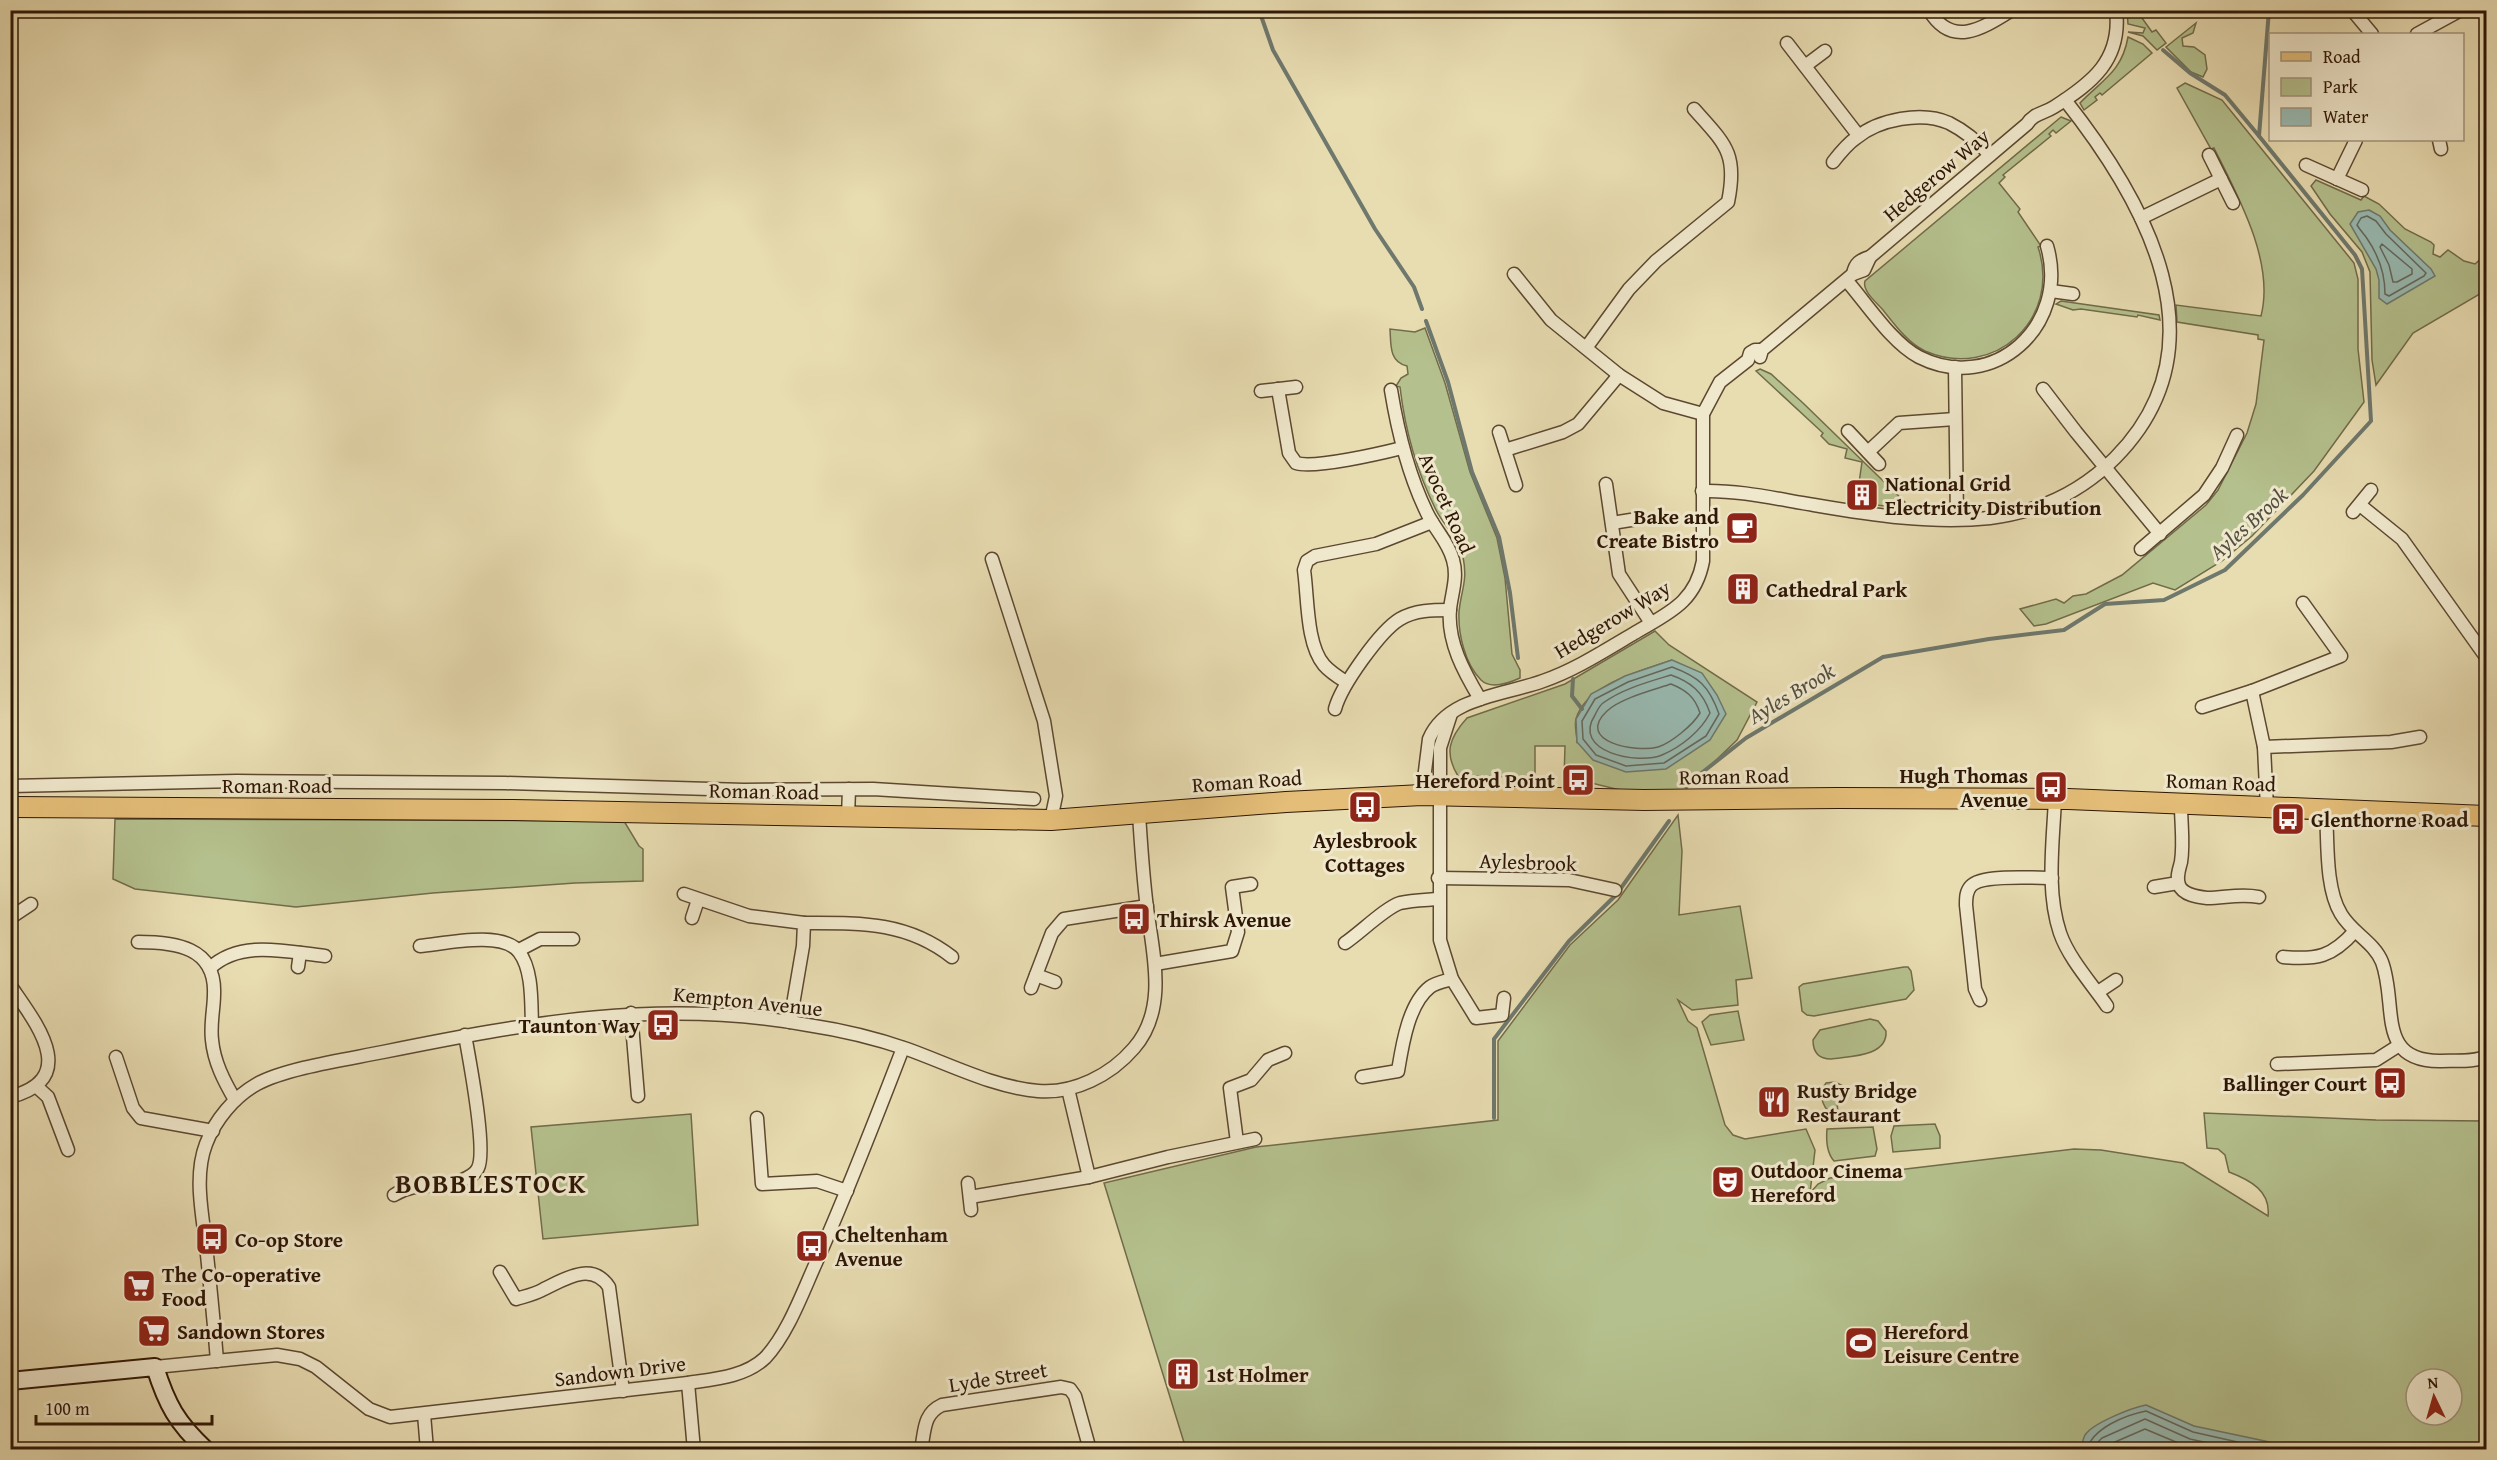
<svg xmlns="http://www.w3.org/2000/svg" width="2497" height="1460" viewBox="0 0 2497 1460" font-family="'Gentium Book Plus',serif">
<rect width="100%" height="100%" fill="#e8dcb1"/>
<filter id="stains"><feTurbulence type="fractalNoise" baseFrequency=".00333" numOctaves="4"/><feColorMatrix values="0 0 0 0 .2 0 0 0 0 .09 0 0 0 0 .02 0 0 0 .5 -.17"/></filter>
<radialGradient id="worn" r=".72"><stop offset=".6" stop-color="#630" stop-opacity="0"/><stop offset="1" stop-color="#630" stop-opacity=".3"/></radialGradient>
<g fill="#b4c08d" stroke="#716b49" stroke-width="1.5" fill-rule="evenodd">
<polygon points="2127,11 2137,11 2152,32 2156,30 2166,43 2157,50 2143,36 2128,32 2143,33 2145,28 2128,24"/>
<polygon points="2196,23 2193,33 2182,38 2183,46 2194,47 2205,55 2207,69 2203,77 2191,72 2166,47"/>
<path d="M2128,37L2143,44L2152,53L2102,95L2100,93L2095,97L2097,100L2084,110L2080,103C2102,80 2122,72 2128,37Z"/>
<path d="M2185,83L2222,100L2354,263L2358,279V349L2364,402L2314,471L2252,536L2222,561L2175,590L2153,583L2046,624L2034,626L2020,609L2056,599L2064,603L2073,596L2086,594L2122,575L2206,505L2218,490L2247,433L2256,404L2264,340L2258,339V335L2177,322L2176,305L2261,316C2275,262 2238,196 2214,148L2211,149L2177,88Z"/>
<path d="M2061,117L2071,121L2056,133L2053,130L2049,134L2051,136L2003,175L2005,177L1999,183L2020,209L2018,212L2041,246L2038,247C2062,319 1994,381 1925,351C1908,343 1895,325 1883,310C1876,302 1862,291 1865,281Z"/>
<polygon points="2316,180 2361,200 2364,196 2379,204 2405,229 2431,242 2434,245 2433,254 2440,257 2448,250 2464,261 2475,264 2486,254 2486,275 2480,279 2485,291 2413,333 2376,385 2372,360 2370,272 2362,252 2330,214 2311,186"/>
<polygon points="2061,301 2159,315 2160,320 2138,315 2137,317 2081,309 2073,310 2056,304"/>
<path d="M1425,328L1445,383L1470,472L1497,538L1505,578L1512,654L1520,670V678C1509,683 1491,690 1481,680C1465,664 1458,634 1459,612C1461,590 1468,581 1463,557C1459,538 1444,526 1436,510C1416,470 1405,430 1400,387L1396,386L1401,378L1408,374L1407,366C1389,362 1391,345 1390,329L1415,332Z"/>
<polygon points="1760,369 1771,374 1803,403 1912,509 1867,504 1868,492 1858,490 1862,462 1845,458 1847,449 1829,444 1821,436 1823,433 1756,371"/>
<path d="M1655,631L1669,645L1757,702L1737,740L1686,789L1683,791H1624L1583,781V778L1564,779L1565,746H1535V777L1458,776C1444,753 1449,738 1467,718L1565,684ZM1672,660L1577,742C1577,735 1574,725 1576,719C1586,684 1641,671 1672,660Z"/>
<path d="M1678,815L1682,851L1679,915L1740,906L1752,978L1736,980L1738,1005L1692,1010L1678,1000L1688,1021L1697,1028L1725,1125L1733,1135L1745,1139L1806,1129L1815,1150L1810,1193L1818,1184L1830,1178L2074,1149L2101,1150L2183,1163L2268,1216C2271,1191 2250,1180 2229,1172L2225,1155L2218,1149L2207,1148L2204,1113L2376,1120L2486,1121V1449H1186L1104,1183L1256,1147L1498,1120V1041L1570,945L1618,900ZM2416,1379H2452V1415H2416Z"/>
<polygon points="115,819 624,821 639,846 643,849 643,881 575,883 433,893 296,907 135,889 113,879"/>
<polygon points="1904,967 1908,967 1911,971 1914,990 1906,999 1814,1016 1807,1015 1802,1011 1799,987 1803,984"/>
<polygon points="1738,1011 1744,1040 1711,1045 1702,1022 1710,1015"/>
<path d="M1870,1019L1878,1021L1886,1031C1888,1057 1849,1056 1831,1059C1819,1059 1813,1052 1813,1040L1820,1030Z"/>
<path d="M1835,1082L1843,1086L1845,1099L1837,1100L1838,1115C1823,1113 1817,1095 1826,1083Z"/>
<polygon points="691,1114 698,1225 543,1239 531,1127"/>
<polygon points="1935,1124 1940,1136 1940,1148 1893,1152 1891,1136 1894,1126"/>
<path d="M1873,1127L1877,1149L1875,1156L1834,1161C1826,1152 1826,1140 1827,1129Z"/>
</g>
<g fill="#98bab2" stroke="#6e786d" stroke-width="1.5">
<polygon points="2369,210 2380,216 2390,230 2431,269 2435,276 2387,304 2379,298 2379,280 2376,269 2350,224 2358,212"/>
<polygon points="1672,660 1702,673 1717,695 1726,714 1710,740 1666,769 1626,772 1593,760 1577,742 1576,719 1591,694 1625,676"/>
<path d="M2146,1405L2194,1426L2265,1441L2276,1444L2280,1449H2082C2082,1445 2083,1439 2085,1435C2093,1423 2131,1408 2146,1405Z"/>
</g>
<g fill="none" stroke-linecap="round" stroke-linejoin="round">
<g stroke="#63685c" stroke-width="1.5">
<path d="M2367,216L2376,221L2386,234L2426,273L2424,276L2389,296L2385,294C2385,274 2378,254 2366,237C2363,233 2360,230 2357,225L2361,218Z"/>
<polygon points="2382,244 2412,269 2412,274 2397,282 2393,282 2389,265 2380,247"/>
<path d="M1672,667C1699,677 1709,686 1719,714L1706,736L1664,763L1626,766L1596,755L1583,739L1582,721L1595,699L1628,682Z"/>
<path d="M1671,675C1691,682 1703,692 1710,713C1701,731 1681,747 1662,755C1638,765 1571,752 1595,715C1597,711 1599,706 1603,703C1622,689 1648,682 1671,675Z"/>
<path d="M1671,684C1686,690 1695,697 1700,713C1693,725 1671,743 1658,747C1637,753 1574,742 1607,711C1621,698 1653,690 1671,684Z"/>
<path d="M2087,1450C2092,1428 2126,1415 2146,1411L2193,1432L2273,1450"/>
<polyline points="2095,1450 2097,1443 2102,1438 2145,1419 2190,1439 2240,1450"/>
<polyline points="2104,1450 2108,1445 2145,1429 2195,1450"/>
</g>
<g stroke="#6e786d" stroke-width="4">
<polyline points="1259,10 1273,50 1375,229 1414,287 1422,309"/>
<polyline points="2163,50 2190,73 2225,95 2259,136"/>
<polyline points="1426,321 1448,382 1472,472 1499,537 1510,593 1518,658"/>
<polyline points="1573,679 1572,696 1582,709"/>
<polyline points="1685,786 1746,738 1883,657 1989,639 2064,630 2105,604 2164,600 2225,570 2303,495 2371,421 2362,269 2355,255 2259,136 2269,10"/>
<polyline points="1494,1118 1494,1039 1569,941 1616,895 1669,821"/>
</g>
<defs>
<g id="street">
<path d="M1929,10C1952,49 1983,28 2012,10"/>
<polyline points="2352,10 2372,34"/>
<polyline points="2417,34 2461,10"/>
<polyline points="1787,43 1858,135"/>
<polyline points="1805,66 1825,51"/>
<polyline points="2439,140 2441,149"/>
<polyline points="2209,155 2233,203"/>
<path d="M1833,162C1840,153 1847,144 1856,138C1879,119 1922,111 1949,123C1965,131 1978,142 1990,155"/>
<polyline points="2306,165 2362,190"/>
<polyline points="2337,179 2356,140"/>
<polyline points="2141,218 2221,179"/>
<polyline points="1514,274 1551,320 1619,375 1663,403 1703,414"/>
<path d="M1853,274C1855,263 1860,260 1870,257L2027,124C2034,113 2043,114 2054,107C2092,83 2122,60 2116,10"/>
<path d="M1847,281C1867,304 1892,343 1919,357C1994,395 2070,325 2047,246"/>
<polyline points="2051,291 2073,294"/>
<path d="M1586,348L1629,289L1656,261L1728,202C1738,153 1725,144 1694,109"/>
<polyline points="1760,357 1762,350 1853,274 1864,270 1870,257"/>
<polyline points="1955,367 1957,519"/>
<path d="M1278,389L1289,453L1296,463C1314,469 1382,453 1402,448"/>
<polyline points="2043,389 2076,432 2160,534"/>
<path d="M1391,390C1398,433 1408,474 1427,513C1435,530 1448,541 1453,560C1458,577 1452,592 1450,609C1447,642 1464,672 1480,699"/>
<polyline points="1261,391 1296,387"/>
<polyline points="1848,431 1879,464"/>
<polyline points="1499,432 1516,485"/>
<polyline points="1505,450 1563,432 1578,424 1619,375"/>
<polyline points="1868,452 1899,423 1955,419"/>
<polyline points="1606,484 1619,574 1651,623"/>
<path d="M1702,491C1740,490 1777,499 1814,505C1872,515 1932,524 1990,518C2038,512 2081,492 2115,458C2227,345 2145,201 2065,100"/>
<polyline points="2360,505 2402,539 2486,657"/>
<polyline points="2353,512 2371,490"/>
<polyline points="1612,523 1637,519"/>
<polyline points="2141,549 2204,495 2222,468 2237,435"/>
<polyline points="992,559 1044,721 1056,796 1051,820"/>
<path d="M1346,682C1338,677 1330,672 1324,665C1306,644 1308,597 1304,570L1307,561L1315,556L1376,544L1432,522"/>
<polyline points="2202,707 2252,691"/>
<path d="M1335,709C1341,686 1380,631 1400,619C1415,610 1433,610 1450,610"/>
<polyline points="1451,714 1440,748 1440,940 1452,979 1476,1018 1502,1015 1504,998"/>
<polyline points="2264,747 2391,742 2420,737"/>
<polyline points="10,786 237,781 505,783 744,790 873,789 1034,799"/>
<path d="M1422,795L1429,739C1447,697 1505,695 1543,681C1575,670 1604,651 1633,634C1649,624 1669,615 1683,601C1694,590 1700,577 1703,561V414L1720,382L1748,360L1750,353L1755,350H1762"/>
<path d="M2055,799C2053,843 2046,891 2060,933C2069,959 2092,984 2107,1006"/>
<path d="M2181,805C2181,824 2184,843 2181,862C2179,870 2176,877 2179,885C2183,895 2198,897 2207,898C2225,898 2240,893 2259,897"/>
<polyline points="2267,808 2264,747 2252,691 2341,656 2303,603"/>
<path d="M2326,811C2328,841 2325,888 2341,914C2352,933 2374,942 2382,962C2398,1005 2375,1062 2441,1061C2455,1060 2474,1063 2486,1056"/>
<polyline points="848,817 849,789"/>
<polyline points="1438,878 1569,880 1615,890"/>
<polyline points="2154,887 2178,883"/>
<polyline points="684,894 749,916 804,923 803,946 790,1022"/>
<polyline points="10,918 31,904"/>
<polyline points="692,918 698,900"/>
<path d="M804,923C859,923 906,921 952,957"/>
<path d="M138,942C175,942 216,947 214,994C214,1009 210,1024 212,1040C214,1062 224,1081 235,1100"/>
<path d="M1345,943C1360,933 1385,908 1400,903C1412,900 1426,900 1438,899"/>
<path d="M420,946C443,944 503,930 519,952C533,970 531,1003 532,1025"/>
<polyline points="519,950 540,939 573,939"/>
<path d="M2283,957C2317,960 2332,957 2355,931"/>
<polyline points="1155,964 1232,951 1238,932 1232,887 1251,884"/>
<polyline points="298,967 300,953"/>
<path d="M210,968C241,939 287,952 325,956"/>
<polyline points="1036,975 1055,982"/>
<path d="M10,985C35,1022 82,1078 10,1097"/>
<polyline points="1031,988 1052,933 1064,919 1147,906"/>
<polyline points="2098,992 2116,980"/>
<path d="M1980,1000L1975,989L1966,905C1966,898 1966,891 1971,886C1981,874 2035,878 2052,878"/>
<polyline points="631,1013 638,1096"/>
<polyline points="116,1057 133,1108 141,1118 213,1131"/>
<polyline points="2277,1064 2376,1060 2398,1046"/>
<path d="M1362,1077L1398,1071C1402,1047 1408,1004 1430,987C1435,983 1445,981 1452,979"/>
<polyline points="36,1086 48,1097 68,1150"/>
<polyline points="1068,1089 1089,1177"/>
<polyline points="757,1118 762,1184 817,1181 847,1191"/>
<polyline points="1237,1142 1230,1088 1251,1080 1268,1060 1285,1053"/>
<polyline points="968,1183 971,1210"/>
<path d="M394,1195C416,1181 437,1189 460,1181C467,1178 475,1175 478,1168C487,1150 469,1058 465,1035"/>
<polyline points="970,1197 1089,1177 1168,1157 1255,1139"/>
<path d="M500,1272L516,1299C526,1296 536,1294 544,1289C565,1279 592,1261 609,1287L623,1391"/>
<path d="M217,1361C214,1322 210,1284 206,1245C202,1213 194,1175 206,1144C215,1120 234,1097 257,1084C286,1068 349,1059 383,1052C527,1023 661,998 808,1025C841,1030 875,1038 907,1049C949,1064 993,1087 1038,1091C1074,1094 1111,1075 1134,1048C1168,1009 1153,954 1147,908C1143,877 1141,845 1139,814"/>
<path d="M155,1367L277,1355L300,1359L316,1367L369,1409L390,1417L688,1383C714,1379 745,1377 765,1358C787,1335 802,1294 815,1265C847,1193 875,1121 903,1048"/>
<polyline points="688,1383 694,1450"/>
<polyline points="424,1414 427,1450"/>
<path d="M921,1450C925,1430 923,1414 942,1405L1061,1387L1070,1389L1075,1396L1090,1450"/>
</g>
<path id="secondary" d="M10,1381L155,1367C167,1405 177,1423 206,1450"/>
<polyline id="primary" points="10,807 513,810 1051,820 1286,802 1422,795 1644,800 1838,798 2068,799 2486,816"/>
</defs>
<use href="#street" stroke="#5c4830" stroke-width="15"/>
<use href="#secondary" stroke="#2e1605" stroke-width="20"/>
<use href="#primary" stroke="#2e1605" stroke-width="22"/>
<use href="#street" stroke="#f0e8cc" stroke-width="12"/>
<use href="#secondary" stroke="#f0e8cc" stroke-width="16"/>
<use href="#primary" stroke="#e4be78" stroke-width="20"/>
</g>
<defs>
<symbol id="building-square" viewBox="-11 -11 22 22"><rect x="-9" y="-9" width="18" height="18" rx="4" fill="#8f2418" stroke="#f0e8cc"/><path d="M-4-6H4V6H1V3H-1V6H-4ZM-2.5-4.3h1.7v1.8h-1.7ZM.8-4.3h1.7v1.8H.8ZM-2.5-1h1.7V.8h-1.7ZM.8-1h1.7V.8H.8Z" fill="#fff"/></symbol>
<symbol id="cafe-square" viewBox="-11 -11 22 22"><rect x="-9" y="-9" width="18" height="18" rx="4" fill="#8f2418" stroke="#f0e8cc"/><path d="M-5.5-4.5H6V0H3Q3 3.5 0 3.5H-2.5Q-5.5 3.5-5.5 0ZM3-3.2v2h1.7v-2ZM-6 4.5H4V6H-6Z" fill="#fff"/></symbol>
<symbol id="bus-square" viewBox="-11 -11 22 22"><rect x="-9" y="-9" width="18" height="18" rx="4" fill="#8f2418" stroke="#f0e8cc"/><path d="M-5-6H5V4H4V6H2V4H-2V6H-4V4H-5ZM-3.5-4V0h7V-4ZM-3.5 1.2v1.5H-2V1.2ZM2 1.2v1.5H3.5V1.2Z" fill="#fff"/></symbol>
<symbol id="restaurant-square" viewBox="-11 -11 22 22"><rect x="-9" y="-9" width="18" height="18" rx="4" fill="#8f2418" stroke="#f0e8cc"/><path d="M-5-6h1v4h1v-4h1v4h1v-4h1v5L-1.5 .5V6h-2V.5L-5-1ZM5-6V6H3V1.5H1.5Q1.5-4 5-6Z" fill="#fff"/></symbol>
<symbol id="theatre-square" viewBox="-11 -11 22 22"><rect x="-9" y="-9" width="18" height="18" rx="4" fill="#8f2418" stroke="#f0e8cc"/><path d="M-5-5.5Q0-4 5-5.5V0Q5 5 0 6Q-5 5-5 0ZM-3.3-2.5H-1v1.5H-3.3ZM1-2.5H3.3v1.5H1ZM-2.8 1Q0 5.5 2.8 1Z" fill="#fff"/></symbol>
<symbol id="supermarket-square" viewBox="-11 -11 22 22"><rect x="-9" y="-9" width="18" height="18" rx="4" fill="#8f2418" stroke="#f0e8cc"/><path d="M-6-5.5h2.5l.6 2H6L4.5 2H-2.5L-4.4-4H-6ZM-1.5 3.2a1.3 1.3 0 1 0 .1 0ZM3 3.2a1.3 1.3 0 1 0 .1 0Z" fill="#fff"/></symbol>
<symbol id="stadium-square" viewBox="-11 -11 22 22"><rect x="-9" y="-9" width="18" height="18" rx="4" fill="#8f2418" stroke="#f0e8cc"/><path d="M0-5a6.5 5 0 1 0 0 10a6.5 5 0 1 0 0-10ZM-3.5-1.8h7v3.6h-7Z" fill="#fff"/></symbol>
</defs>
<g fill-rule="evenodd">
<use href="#building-square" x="1843" y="476" width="38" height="38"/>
<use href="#cafe-square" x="1723" y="509" width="38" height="38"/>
<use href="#building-square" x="1724" y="570" width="38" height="38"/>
<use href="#bus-square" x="1559" y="761" width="38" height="38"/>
<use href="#bus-square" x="2032" y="768" width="38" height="38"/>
<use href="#bus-square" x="1346" y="788" width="38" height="38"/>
<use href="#bus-square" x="2269" y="800" width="38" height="38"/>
<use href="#bus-square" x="1115" y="900" width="38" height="38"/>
<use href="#bus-square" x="644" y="1006" width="38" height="38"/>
<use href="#bus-square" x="2371" y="1064" width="38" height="38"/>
<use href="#restaurant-square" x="1755" y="1083" width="38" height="38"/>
<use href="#theatre-square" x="1709" y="1163" width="38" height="38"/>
<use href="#bus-square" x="193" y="1220" width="38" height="38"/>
<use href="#bus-square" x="793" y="1227" width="38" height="38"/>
<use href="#supermarket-square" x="120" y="1267" width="38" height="38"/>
<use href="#supermarket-square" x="135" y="1312" width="38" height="38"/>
<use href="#stadium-square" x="1842" y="1324" width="38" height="38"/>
<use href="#building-square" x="1164" y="1355" width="38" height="38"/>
</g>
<g text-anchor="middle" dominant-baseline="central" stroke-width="6" stroke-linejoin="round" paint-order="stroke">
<g font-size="21" fill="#2e1605" stroke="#f0e8cc">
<text transform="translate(1936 175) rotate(-40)">Hedgerow Way</text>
<text transform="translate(1447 503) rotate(66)">Avocet Road</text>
<text transform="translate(1612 619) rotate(-31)">Hedgerow Way</text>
<text transform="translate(1734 776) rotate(-1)">Roman Road</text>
<text transform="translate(1247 781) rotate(-4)">Roman Road</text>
<text transform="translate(2221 782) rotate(2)">Roman Road</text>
<text x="277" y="785">Roman Road</text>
<text transform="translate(764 791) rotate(1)">Roman Road</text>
<text transform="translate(1528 862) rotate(2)">Aylesbrook</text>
<text transform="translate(748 1001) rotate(6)">Kempton Avenue</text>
<text transform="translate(620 1371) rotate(-7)">Sandown Drive</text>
<text transform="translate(998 1377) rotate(-9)">Lyde Street</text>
</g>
<g font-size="21" font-weight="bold" fill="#2e1605" stroke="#f0e8cc" text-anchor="start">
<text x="1885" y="483">National Grid<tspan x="1885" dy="24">Electricity Distribution</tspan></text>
<text x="1719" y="516" text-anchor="end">Bake and<tspan x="1719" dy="24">Create Bistro</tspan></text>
<text x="1766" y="589">Cathedral Park</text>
<text x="2028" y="775" text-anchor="end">Hugh Thomas<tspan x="2028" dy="24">Avenue</tspan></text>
<text x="1555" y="780" text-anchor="end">Hereford Point</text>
<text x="2311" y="819">Glenthorne Road</text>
<text x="1365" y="840" text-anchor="middle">Aylesbrook<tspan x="1365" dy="24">Cottages</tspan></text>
<text x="1157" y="919">Thirsk Avenue</text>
<text x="640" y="1025" text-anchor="end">Taunton Way</text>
<text x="2367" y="1083" text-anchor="end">Ballinger Court</text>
<text x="1797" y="1090">Rusty Bridge<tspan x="1797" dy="24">Restaurant</tspan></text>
<text x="1751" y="1170">Outdoor Cinema<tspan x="1751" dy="24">Hereford</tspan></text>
<text x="835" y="1234">Cheltenham<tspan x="835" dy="24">Avenue</tspan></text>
<text x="235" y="1239">Co-op Store</text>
<text x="162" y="1274">The Co-operative<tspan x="162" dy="24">Food</tspan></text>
<text x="177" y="1331">Sandown Stores</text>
<text x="1884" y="1331">Hereford<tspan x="1884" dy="24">Leisure Centre</tspan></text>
<text x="1206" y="1374">1st Holmer</text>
</g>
<g font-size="22" font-style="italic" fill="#534f42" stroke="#f0e8cc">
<text transform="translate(2248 523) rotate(-42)">Ayles Brook</text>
<text transform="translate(1791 693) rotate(-31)">Ayles Brook</text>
</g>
<g font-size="27" font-weight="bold" letter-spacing="1.5" fill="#2e1605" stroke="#f0e8cc">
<text x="491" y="1183">BOBBLESTOCK</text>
</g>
</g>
<rect width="2497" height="1460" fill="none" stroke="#e8dcb1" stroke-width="36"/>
<rect x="12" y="12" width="2473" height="1436" fill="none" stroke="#2e1605" stroke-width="3"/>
<rect x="18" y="18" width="2461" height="1424" fill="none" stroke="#2e1605" stroke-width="1.5"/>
<rect x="2269" y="33" width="195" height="108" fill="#f0e8cc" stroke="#a2947c" stroke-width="1.5"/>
<rect x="2281" y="52" width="30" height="9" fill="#e4be78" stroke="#a2947c" stroke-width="1.5"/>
<text x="2323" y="63" font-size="18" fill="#2e1605">Road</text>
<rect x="2281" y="78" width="30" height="18" fill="#b4c08d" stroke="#a2947c" stroke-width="1.5"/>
<text x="2323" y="93" font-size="18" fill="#2e1605">Park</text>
<rect x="2281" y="108" width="30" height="18" fill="#98bab2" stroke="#a2947c" stroke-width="1.5"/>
<text x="2323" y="123" font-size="18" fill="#2e1605">Water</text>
<g transform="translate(2434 1397) rotate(355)"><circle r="28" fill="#f0e8cc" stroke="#a2947c" stroke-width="1.5"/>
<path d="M0-4.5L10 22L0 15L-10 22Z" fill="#8f2418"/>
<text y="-9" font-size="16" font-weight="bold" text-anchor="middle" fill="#2e1605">N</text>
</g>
<path d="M36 1415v9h176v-9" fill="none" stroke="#2e1605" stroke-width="3"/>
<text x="45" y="1415" font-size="18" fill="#2e1605" stroke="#f0e8cc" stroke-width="4.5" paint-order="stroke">100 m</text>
<rect width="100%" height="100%" filter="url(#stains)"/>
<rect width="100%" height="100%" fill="url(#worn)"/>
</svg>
